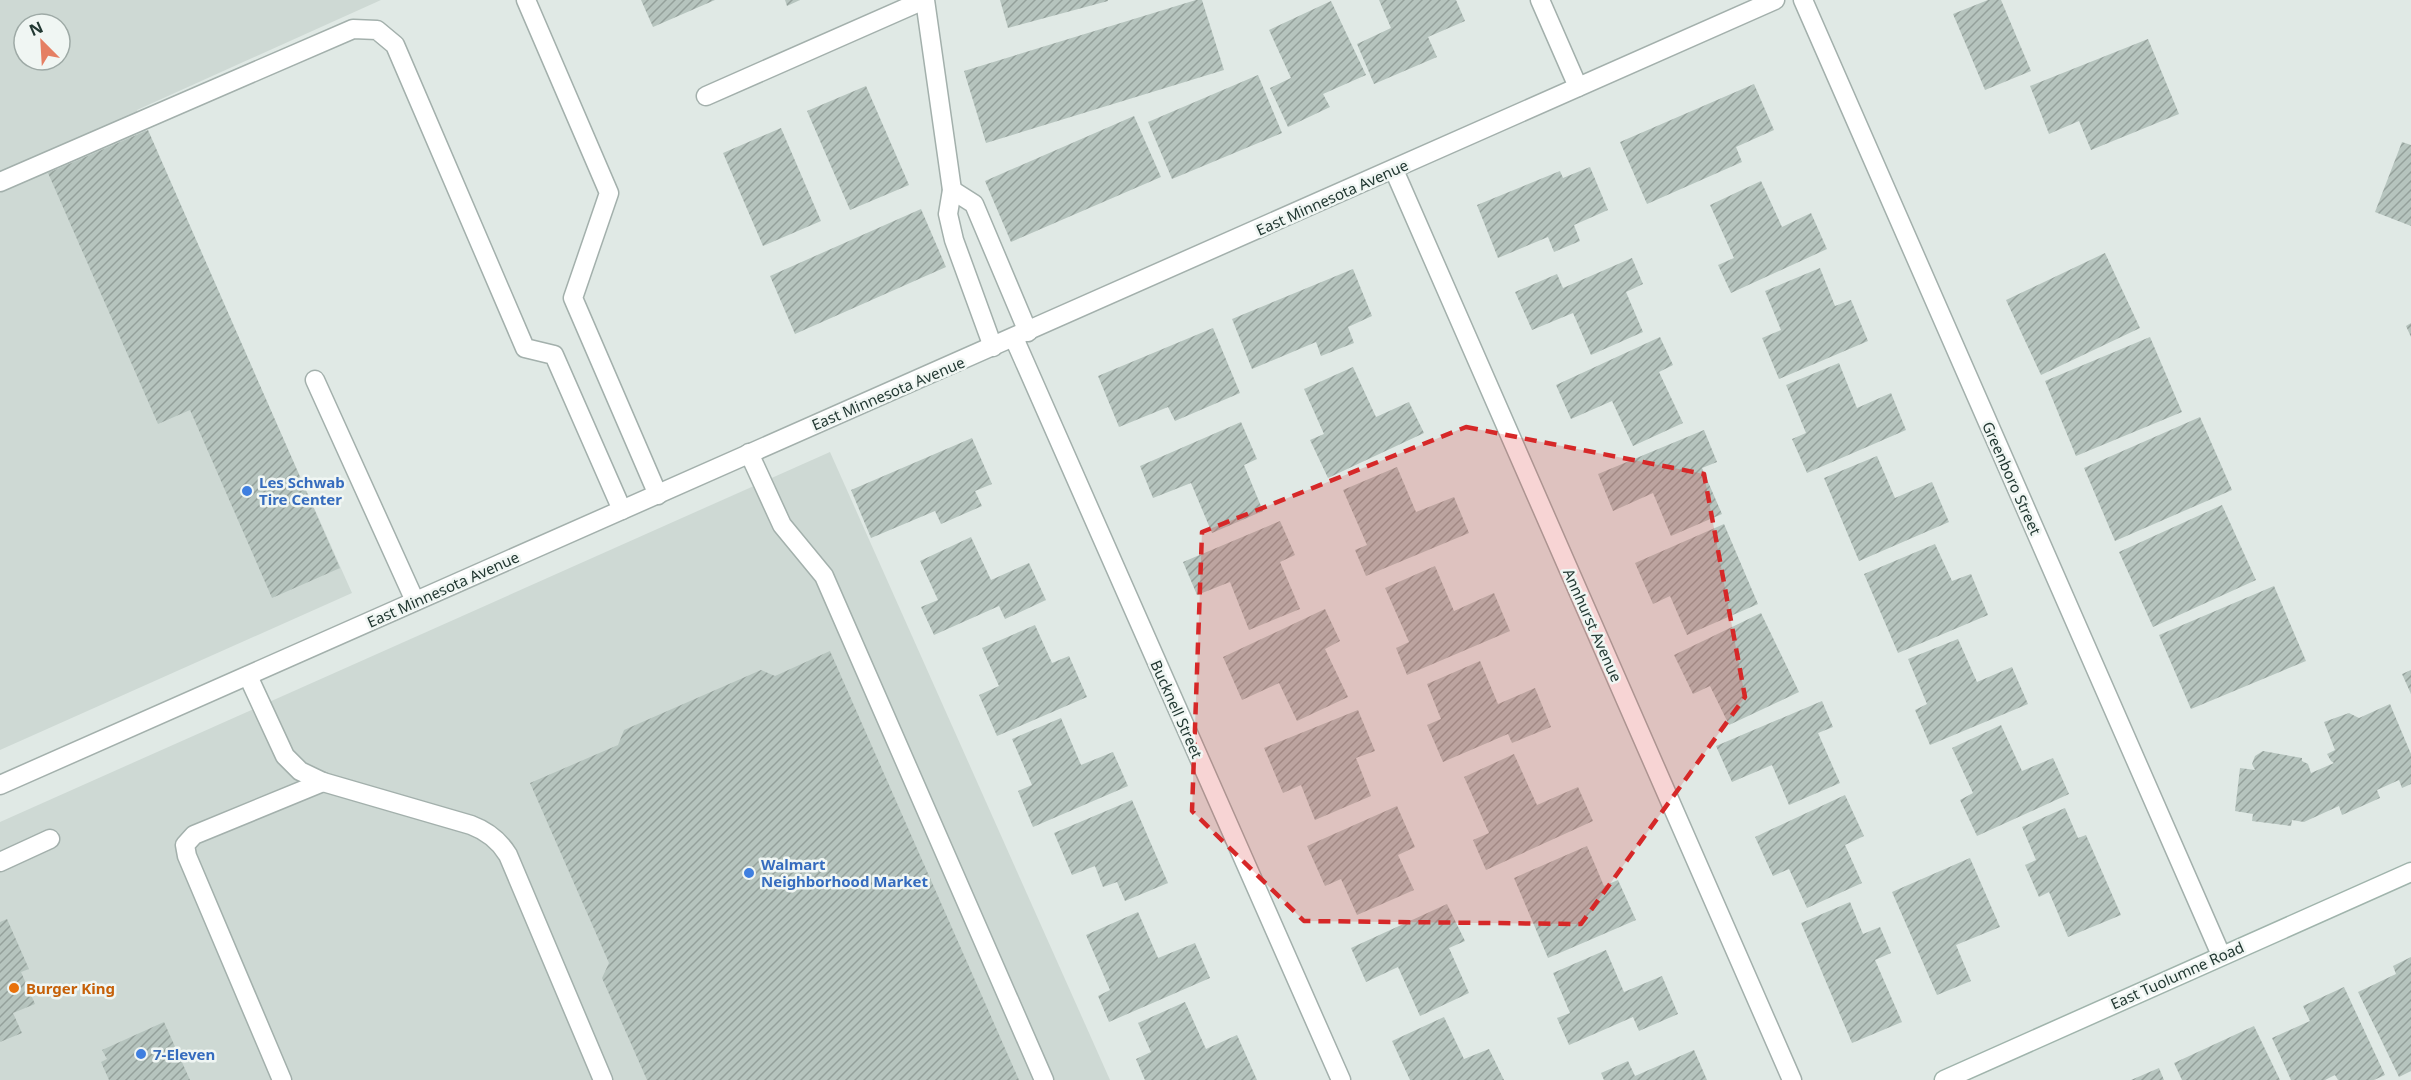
<svg xmlns="http://www.w3.org/2000/svg" width="2411" height="1080" viewBox="0 0 2411 1080" font-family="'Noto Sans',sans-serif">
<defs>
<pattern id="building-hatch" width="6" height="6" patternUnits="userSpaceOnUse" patternTransform="scale(1.5)"><rect width="6" height="6" fill="#b6c4be"/><path d="M-1 1l2-2M0 6l6-6M5 7l2-2" fill="none" stroke="#94a09b"/></pattern>
</defs>
<rect width="100%" height="100%" fill="#e0e9e5"/>
<g fill="#ced9d4" fill-rule="evenodd">
<path d="M0,0H381L137,110L352,593L0,750ZM24,24H60V60H24Z"/>
<polygon points="830,452 1110,1080 0,1080 0,822"/>
</g>
<g fill="url(#building-hatch)">
<polygon points="641,0 715,0 653,27"/>
<polygon points="785,0 800,0 787,6"/>
<polygon points="1000,0 1108,0 1108,1 1008,28"/>
<polygon points="1196,0 1202,0 1224,70 986,143 964,71"/>
<polygon points="1379,0 1456,0 1465,21 1428,37 1437,57 1374,84 1357,44 1391,28"/>
<polygon points="1988,0 2001,0 2031,71 1985,90 1953,14"/>
<polygon points="1331,1 1366,75 1323,94 1330,107 1288,127 1270,88 1291,78 1269,30"/>
<polygon points="2148,39 2179,114 2091,150 2079,121 2049,134 2030,86"/>
<polygon points="1258,75 1282,133 1172,179 1148,122"/>
<polygon points="1754,84 1774,130 1736,147 1742,162 1647,204 1620,142"/>
<polygon points="866,86 909,185 850,210 807,111"/>
<polygon points="1134,116 1161,177 1011,242 985,181"/>
<polygon points="781,128 821,221 763,246 723,153"/>
<polygon points="148,130 340,568 272,598 190,410 158,424 48,173"/>
<polygon points="2402,142 2411,145 2411,226 2375,212"/>
<polygon points="1590,167 1608,210 1574,225 1580,241 1554,252 1548,237 1498,258 1477,205 1560,171 1563,178"/>
<polygon points="1761,181 1782,227 1811,213 1827,249 1731,293 1718,265 1734,258 1710,205"/>
<polygon points="921,209 946,267 795,334 770,276"/>
<polygon points="2105,253 2140,328 2041,375 2006,300"/>
<polygon points="1632,258 1643,284 1626,292 1643,332 1591,355 1573,313 1532,330 1515,292 1557,274 1563,288"/>
<polygon points="1820,268 1835,306 1851,300 1868,341 1779,379 1762,338 1781,330 1765,291"/>
<polygon points="1353,269 1372,316 1348,327 1354,343 1321,356 1316,342 1252,369 1232,319"/>
<polygon points="2411,323 2411,337 2406,326"/>
<polygon points="1213,328 1240,393 1175,421 1168,407 1119,427 1098,376"/>
<polygon points="1660,337 1673,365 1659,372 1683,423 1633,446 1612,401 1571,419 1556,385"/>
<polygon points="2150,337 2182,412 2076,456 2045,381"/>
<polygon points="1839,363 1857,408 1891,393 1906,430 1807,473 1792,439 1806,433 1786,385"/>
<polygon points="1353,367 1376,417 1409,402 1424,433 1328,478 1310,440 1324,434 1304,389"/>
<polygon points="2200,417 2232,490 2115,541 2084,468"/>
<polygon points="1241,422 1257,459 1244,465 1263,511 1212,533 1191,483 1153,498 1140,466"/>
<polygon points="1704,430 1717,462 1702,468 1722,514 1671,536 1653,493 1613,511 1598,474"/>
<polygon points="972,438 992,484 975,491 982,506 941,524 935,511 871,538 851,490"/>
<polygon points="1877,456 1895,498 1932,482 1949,522 1859,561 1824,478"/>
<polygon points="1397,467 1416,512 1454,497 1469,533 1366,576 1355,550 1367,545 1343,490"/>
<polygon points="2222,505 2256,580 2153,627 2119,552"/>
<polygon points="1280,521 1295,555 1280,562 1300,609 1249,630 1230,582 1197,595 1183,562"/>
<polygon points="1724,524 1758,604 1687,635 1670,596 1653,604 1635,563"/>
<polygon points="971,537 991,580 1029,563 1046,600 1005,619 999,606 934,635 921,607 938,600 920,561"/>
<polygon points="1935,544 1952,581 1971,574 1988,615 1898,653 1864,574"/>
<polygon points="1435,566 1454,611 1494,593 1510,631 1407,675 1396,648 1409,642 1385,588"/>
<polygon points="2274,586 2306,661 2191,709 2159,635"/>
<polygon points="1325,609 1340,641 1325,649 1348,697 1297,721 1279,683 1242,700 1223,657"/>
<polygon points="1761,613 1799,692 1729,725 1710,686 1693,694 1674,655"/>
<polygon points="1035,625 1052,663 1069,656 1087,697 997,736 979,695 999,686 982,648"/>
<polygon points="1958,639 1977,682 2012,667 2028,704 1930,745 1915,710 1927,704 1908,659"/>
<polygon points="830,651 1019,1080 647,1080 602,978 609,963 530,783 618,745 624,730 761,670 775,676"/>
<polygon points="1480,661 1498,704 1535,688 1551,727 1512,743 1508,734 1443,762 1427,725 1441,719 1427,684"/>
<polygon points="2411,670 2411,694 2402,674"/>
<polygon points="1822,701 1833,727 1818,733 1840,783 1789,805 1772,765 1732,782 1716,746"/>
<polygon points="2390,704 2411,754 2411,784 2402,788 2399,780 2377,790 2380,798 2342,815 2339,806 2304,822 2292,820 2291,826 2252,821 2253,814 2235,811 2240,768 2255,770 2252,764 2255,756 2263,751 2302,758 2302,761 2308,764 2311,773 2334,763 2331,761 2327,754 2335,750 2324,722 2349,713 2359,718"/>
<polygon points="1358,710 1375,751 1356,758 1371,796 1315,820 1301,785 1283,793 1264,748"/>
<polygon points="1061,718 1081,765 1113,752 1128,786 1033,827 1018,791 1032,785 1012,739"/>
<polygon points="2001,725 2022,771 2053,758 2069,794 1977,836 1960,800 1973,793 1952,748"/>
<polygon points="1514,754 1537,805 1578,787 1593,821 1486,870 1473,840 1489,833 1464,777"/>
<polygon points="1845,795 1864,836 1845,845 1862,883 1807,908 1789,869 1773,876 1755,837"/>
<polygon points="1132,800 1168,883 1125,901 1117,882 1103,887 1095,866 1072,875 1054,833"/>
<polygon points="1397,806 1415,847 1398,855 1414,890 1357,915 1341,879 1325,886 1307,846"/>
<polygon points="2065,808 2078,838 2086,835 2121,915 2068,937 2049,892 2039,897 2025,865 2036,860 2022,827"/>
<polygon points="1587,846 1604,886 1618,880 1636,920 1548,958 1514,878"/>
<polygon points="1970,858 2000,927 1956,945 1971,981 1937,995 1892,892"/>
<polygon points="1850,902 1863,934 1880,927 1891,953 1875,960 1902,1022 1852,1043 1801,923"/>
<polygon points="1447,904 1465,941 1449,948 1469,993 1420,1016 1398,967 1366,982 1351,948"/>
<polygon points="1138,912 1158,958 1195,943 1210,978 1109,1022 1098,996 1110,990 1086,935"/>
<polygon points="7,919 29,969 21,972 35,1004 13,1013 22,1033 0,1042 0,922"/>
<polygon points="1606,950 1624,992 1662,976 1678,1014 1639,1031 1633,1017 1569,1045 1557,1018 1570,1013 1553,973"/>
<polygon points="2411,957 2411,1071 2399,1077 2358,992 2396,974 2393,966"/>
<polygon points="2344,987 2385,1075 2374,1080 2338,1080 2335,1075 2325,1080 2291,1080 2272,1038 2310,1021 2303,1006"/>
<polygon points="1185,1002 1206,1049 1237,1035 1257,1080 1145,1080 1136,1059 1151,1052 1138,1023"/>
<polygon points="1444,1017 1464,1059 1489,1049 1504,1080 1410,1080 1392,1041"/>
<polygon points="164,1022 190,1080 109,1080 101,1062 107,1059 102,1050"/>
<polygon points="2254,1026 2280,1080 2182,1080 2174,1063"/>
<polygon points="1694,1050 1707,1080 1604,1080 1601,1073 1628,1061 1635,1076"/>
<polygon points="2159,1068 2164,1080 2131,1080"/>
</g>
<g fill="none" stroke-linecap="round" stroke-linejoin="round">
<defs>
<g id="lane">
<polyline points="526,0 609,193 573,298 658,495"/>
<polyline points="0,182 353,29 377,30 395,45 525,348 554,355 622,510"/>
<polyline points="315,380 415,601"/>
<polyline points="749,453 782,525 824,576 1044,1080"/>
<path d="M248,676L285,756L300,771L323,782L471,825C487,831 499,840 508,855L603,1080"/>
<polyline points="0,862 50,839"/>
<polyline points="282,1080 187,856 185,845 194,835 323,782"/>
</g>
<g id="street">
<polyline points="925,0 952,190 948,214 954,240 993,347"/>
<polyline points="1540,0 1578,87"/>
<polyline points="1803,0 2221,955"/>
<polyline points="706,96 924,0"/>
<polyline points="1394,170 1792,1080"/>
<polyline points="952,190 974,204 1028,332"/>
<polyline points="1014,338 1341,1080"/>
<polyline points="0,785 1775,0"/>
</g>
<polyline id="secondary" points="1944,1080 2411,872"/>
</defs>
<use href="#lane" stroke="#a3b0ac" stroke-width="21"/>
<use href="#street" stroke="#a3b0ac" stroke-width="21"/>
<use href="#secondary" stroke="#a0b4ac" stroke-width="21"/>
<use href="#lane" stroke="#fff" stroke-width="18"/>
<use href="#street" stroke="#fff" stroke-width="18"/>
<use href="#secondary" stroke="#fff" stroke-width="18"/>
</g>
<path fill="#d62828" fill-opacity="0.2" stroke="#d62828" stroke-width="4.5" stroke-dasharray="12 8" stroke-linejoin="round" d="M1466,427L1704,474L1745,697L1581,924L1304,921L1192,811L1202,532Z"/>
<g fill="#3f7fe0" stroke="#f0f6f3" stroke-width="2">
<circle cx="247" cy="491" r="6"/>
<circle cx="749" cy="873" r="6"/>
<circle cx="141" cy="1054" r="6"/>
</g>
<circle fill="#e8710a" stroke="#f0f6f3" stroke-width="2" cx="14" cy="988" r="6"/>
<g text-anchor="middle" dominant-baseline="central" stroke-width="5" stroke-linejoin="round" paint-order="stroke">
<g font-size="15" fill="#223832" stroke="#f0f6f3">
<text transform="translate(1332 197) rotate(-24)">East Minnesota Avenue</text>
<text transform="translate(888 393) rotate(-23)">East Minnesota Avenue</text>
<text transform="translate(2012 478) rotate(66)">Greenboro Street</text>
<text transform="translate(443 589) rotate(-24)">East Minnesota Avenue</text>
<text transform="translate(1593 625) rotate(66)">Annhurst Avenue</text>
<text transform="translate(1177 709) rotate(66)">Bucknell Street</text>
<text transform="translate(2177 975) rotate(-24)">East Tuolumne Road</text>
</g>
<g font-size="15" font-weight="bold" fill="#366cbe" stroke="#f0f6f3" text-anchor="start">
<text x="259" y="482">Les Schwab<tspan x="259" dy="17">Tire Center</tspan></text>
<text x="761" y="864">Walmart<tspan x="761" dy="17">Neighborhood Market</tspan></text>
<text x="153" y="1054">7-Eleven</text>
</g>
<g font-size="15" font-weight="bold" fill="#c56008" stroke="#f0f6f3" text-anchor="start">
<text x="26" y="988">Burger King</text>
</g>
</g>
<g transform="translate(42 42) rotate(336)"><circle r="28" fill="#f0f6f3" stroke="#9eaaa6" stroke-width="1.5"/>
<path d="M0-4.5L10 22L0 15L-10 22Z" fill="#e57f63"/>
<text y="-9" font-size="16" font-weight="bold" text-anchor="middle" fill="#223832">N</text>
</g>
</svg>
